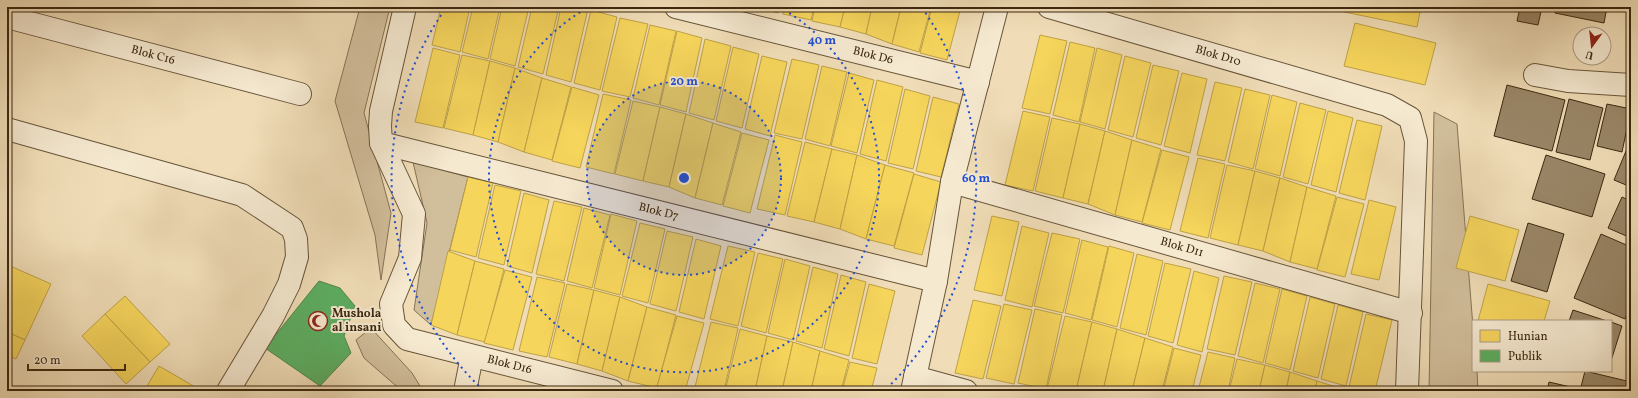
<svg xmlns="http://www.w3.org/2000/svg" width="1638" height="398" viewBox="0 0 1638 398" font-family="Vollkorn,serif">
<rect width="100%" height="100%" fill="#f0ddb7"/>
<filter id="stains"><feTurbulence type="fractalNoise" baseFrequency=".005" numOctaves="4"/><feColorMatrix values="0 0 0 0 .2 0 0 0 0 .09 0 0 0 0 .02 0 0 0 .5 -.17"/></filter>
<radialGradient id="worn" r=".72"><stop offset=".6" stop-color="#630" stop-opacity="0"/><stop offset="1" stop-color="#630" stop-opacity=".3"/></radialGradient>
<g fill="#d1be9b" stroke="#867356">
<polygon points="360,7 390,7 364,113 391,213 381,280 375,235 335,101"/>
<polygon points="1434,112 1457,124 1473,327 1473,371 1477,371 1478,391 1429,391"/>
<polygon points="413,162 468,177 431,325 414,310 427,223"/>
<polygon points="371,328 412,373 423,391 402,391 364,358 356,340"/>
</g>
<g fill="#f6d55c" stroke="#bea145">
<polygon points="441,7 470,7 460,52 432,45"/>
<polygon points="473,7 500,7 488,59 462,52"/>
<polygon points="502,7 529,7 515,66 490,59"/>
<polygon points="532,7 559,7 543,74 518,67"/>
<polygon points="561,7 582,7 588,9 571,82 546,75"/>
<polygon points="756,7 779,7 778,13"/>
<polygon points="784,7 814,7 811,20 783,14"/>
<polygon points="815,7 845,7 840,27 812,21"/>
<polygon points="845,7 872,7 866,34 840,27"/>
<polygon points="872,7 901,7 892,44 866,34"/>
<polygon points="901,7 931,7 919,52 892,44"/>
<polygon points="932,7 961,7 947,60 920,53"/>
<polygon points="1335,7 1421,7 1417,27 1335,10"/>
<polygon points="591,10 617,17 600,90 574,83"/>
<polygon points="620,18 648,24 630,97 602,91"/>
<polygon points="1355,23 1436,43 1425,85 1344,66"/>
<polygon points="650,25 676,31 659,105 633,98"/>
<polygon points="677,31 702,38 686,112 660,105"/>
<polygon points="1040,35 1067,41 1050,114 1022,108"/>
<polygon points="705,39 731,46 714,120 689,113"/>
<polygon points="1070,42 1095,48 1079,122 1053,115"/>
<polygon points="733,47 759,54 742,128 716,121"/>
<polygon points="433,48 460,55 443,128 415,122"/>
<polygon points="1097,48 1122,55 1105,129 1080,122"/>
<polygon points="462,55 490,61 473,135 444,128"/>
<polygon points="762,56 787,62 770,136 745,129"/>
<polygon points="1125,56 1151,63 1133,137 1108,130"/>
<polygon points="792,59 819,65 802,139 774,133"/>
<polygon points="490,61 515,68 498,142 473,135"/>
<polygon points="1153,65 1179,71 1161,145 1136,138"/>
<polygon points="822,66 847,72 830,146 805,139"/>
<polygon points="515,68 542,78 524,152 498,142"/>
<polygon points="849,73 874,80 857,153 831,146"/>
<polygon points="1182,73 1207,79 1190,153 1164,146"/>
<polygon points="542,78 571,87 552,160 524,152"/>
<polygon points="877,80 903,87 886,161 860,154"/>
<polygon points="1215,82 1242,88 1225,161 1197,155"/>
<polygon points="572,87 599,95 580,168 552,161"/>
<polygon points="905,89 930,96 913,169 888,163"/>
<polygon points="1245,89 1270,95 1253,169 1228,162"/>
<polygon points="603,94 631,100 614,174 586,167"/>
<polygon points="1272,95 1297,102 1280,176 1255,169"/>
<polygon points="933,97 959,104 941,177 916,171"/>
<polygon points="633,101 660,107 643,181 615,174"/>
<polygon points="1300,103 1326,110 1308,184 1283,177"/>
<polygon points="660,107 686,114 669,187 643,181"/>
<polygon points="1023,111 1050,117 1033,191 1005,185"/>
<polygon points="1328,111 1353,118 1336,192 1311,185"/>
<polygon points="686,114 713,123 695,198 669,187"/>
<polygon points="1052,118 1080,124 1063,198 1035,191"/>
<polygon points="1357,120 1382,126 1365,200 1339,193"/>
<polygon points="713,123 741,132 722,205 695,198"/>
<polygon points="1080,124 1105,131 1088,204 1063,198"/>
<polygon points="1105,131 1132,140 1115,215 1088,204"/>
<polygon points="742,133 769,140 750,213 723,206"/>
<polygon points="775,135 802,142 785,215 757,209"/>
<polygon points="1132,140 1161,149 1142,222 1115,215"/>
<polygon points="805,142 832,149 814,222 787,216"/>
<polygon points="832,149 857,155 840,229 814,222"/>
<polygon points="1162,150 1189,157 1170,230 1142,223"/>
<polygon points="857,155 885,165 866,239 840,229"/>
<polygon points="1198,158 1225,164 1208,238 1180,231"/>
<polygon points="885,165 914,173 894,246 866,239"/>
<polygon points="1227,165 1255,171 1238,245 1210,238"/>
<polygon points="1255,171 1280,178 1263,251 1238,245"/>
<polygon points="914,174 941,182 922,255 894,248"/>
<polygon points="468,177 493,183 476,257 450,250"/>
<polygon points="1280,178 1307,187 1290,262 1263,251"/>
<polygon points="495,185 521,191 504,265 478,258"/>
<polygon points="1307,187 1336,196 1317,269 1290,262"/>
<polygon points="524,193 549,200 532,273 507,266"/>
<polygon points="1337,197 1364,204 1345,277 1317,270"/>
<polygon points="1369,200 1396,207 1379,280 1351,274"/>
<polygon points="554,201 582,207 564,281 536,274"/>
<polygon points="584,208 610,215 592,288 567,281"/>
<polygon points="611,214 637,221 620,295 594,288"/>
<polygon points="992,216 1019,222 1002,296 974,290"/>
<polygon points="1470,216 1519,230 1505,281 1456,268"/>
<polygon points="640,223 665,229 648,303 622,296"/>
<polygon points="1022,226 1049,233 1032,307 1005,300"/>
<polygon points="667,231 693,237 676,311 650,304"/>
<polygon points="1052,233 1080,239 1063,313 1034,306"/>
<polygon points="696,239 721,246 704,319 679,312"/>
<polygon points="1082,240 1108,247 1091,320 1065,313"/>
<polygon points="728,246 755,252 738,326 710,319"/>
<polygon points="1109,246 1134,253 1117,327 1092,320"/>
<polygon points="448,251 475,261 457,335 431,325"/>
<polygon points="758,253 783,259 766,333 741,326"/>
<polygon points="1137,254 1163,261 1146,335 1120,328"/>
<polygon points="785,259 810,266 793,340 768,333"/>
<polygon points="475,261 504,269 485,342 457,335"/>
<polygon points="1165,263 1191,269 1173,343 1148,336"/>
<polygon points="8,265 51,284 25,340 7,332"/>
<polygon points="813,267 838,274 822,348 796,341"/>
<polygon points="505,270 532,277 513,350 484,343"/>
<polygon points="1194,271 1219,278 1202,352 1177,345"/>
<polygon points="841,275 866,282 849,356 824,349"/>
<polygon points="1224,276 1252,282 1235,355 1207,349"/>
<polygon points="537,277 565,283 547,357 519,351"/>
<polygon points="1255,283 1280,289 1263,363 1238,356"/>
<polygon points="567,284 594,290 577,364 549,357"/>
<polygon points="869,284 895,291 877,364 852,358"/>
<polygon points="1488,284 1550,301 1544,321 1478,321"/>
<polygon points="1282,289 1307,296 1290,370 1265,363"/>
<polygon points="594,290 620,297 602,371 577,364"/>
<polygon points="125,296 170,344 150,362 105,314"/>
<polygon points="620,297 647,307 628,381 602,371"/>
<polygon points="1310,297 1335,304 1318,378 1293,371"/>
<polygon points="973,300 1001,306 983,379 955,373"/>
<polygon points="1004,304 1032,310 1014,384 986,378"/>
<polygon points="1338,305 1363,312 1346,386 1321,379"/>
<polygon points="647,307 676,315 657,388 628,381"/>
<polygon points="1035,309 1062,315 1046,389 1018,383"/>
<polygon points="105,314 150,362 126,384 82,336"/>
<polygon points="1366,314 1392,320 1375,391 1364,391 1349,387"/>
<polygon points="677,316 704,323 685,391 662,391 656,390"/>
<polygon points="1065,316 1092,322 1076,391 1055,391 1047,389"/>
<polygon points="711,322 738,328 724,391 694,391"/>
<polygon points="1092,322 1117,329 1103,391 1076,391"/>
<polygon points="740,329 767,336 755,391 725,391"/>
<polygon points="1117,329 1145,338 1132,391 1103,391"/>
<polygon points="7,332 25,340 16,359 7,355"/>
<polygon points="767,336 793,342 782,391 755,391"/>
<polygon points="1145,338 1173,347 1162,391 1132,391"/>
<polygon points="793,342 820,351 811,391 782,391"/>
<polygon points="1174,348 1201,355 1192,391 1163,391"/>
<polygon points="820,351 849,360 841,391 811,391"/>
<polygon points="1208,352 1235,358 1228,391 1198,391"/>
<polygon points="1237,359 1265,365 1259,391 1229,391"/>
<polygon points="850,362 877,368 871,391 842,391"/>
<polygon points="1265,365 1290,372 1286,391 1259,391"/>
<polygon points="159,366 197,388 196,391 144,391"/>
<polygon points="1290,372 1317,381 1315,391 1286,391"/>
<polygon points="1317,381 1346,390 1346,391 1315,391"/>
</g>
<polygon fill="#5aae61" stroke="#518649" points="319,281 340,288 355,306 344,336 351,353 320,386 265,348"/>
<g fill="#998667" stroke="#3b2810">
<polygon points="1520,7 1542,7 1538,25 1517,21"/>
<polygon points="1556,7 1607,7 1604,23 1555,13"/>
<polygon points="1507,85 1565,100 1552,151 1494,136"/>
<polygon points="1569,99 1603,108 1590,160 1556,152"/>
<polygon points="1607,104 1631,109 1622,152 1597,146"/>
<polygon points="1631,139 1631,187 1614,180"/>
<polygon points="1546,155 1605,174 1592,217 1532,199"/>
<polygon points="1622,197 1631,201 1631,238 1608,228"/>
<polygon points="1528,223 1564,234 1547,292 1511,281"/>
<polygon points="1601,234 1631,247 1631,304 1625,319 1574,298"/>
<polygon points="1573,310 1607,321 1569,321"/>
<polygon points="1611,322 1622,326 1611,361"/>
<polygon points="1585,371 1631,382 1631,391 1580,391"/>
<polygon points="1549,382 1575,388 1574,391 1547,391"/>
</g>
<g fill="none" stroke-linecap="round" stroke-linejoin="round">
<defs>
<g id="minor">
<path id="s1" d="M405,7L381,111L380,126L381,143L414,214L410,258L391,304L394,325L407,339L612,391"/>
<path id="s2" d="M676,7L978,82"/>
<path id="s3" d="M1049,7L1387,105L1410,118L1416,141L1407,391"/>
<path id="s4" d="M7,17L300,94"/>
<polyline points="1535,75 1568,81 1631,85"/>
<polyline points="7,129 242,195 292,228 296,239 297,257 289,284 273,316 228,391"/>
<path id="s5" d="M381,143L936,281"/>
<path id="s6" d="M952,182L1411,313"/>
<polyline points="915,377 966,391"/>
<polyline points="465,391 472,356"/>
<polyline points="912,391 936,281 952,182 997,7"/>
</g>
</defs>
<use href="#minor" stroke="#68553a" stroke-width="24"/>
<use href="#minor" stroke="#f5e9d0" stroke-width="22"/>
</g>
<circle cx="684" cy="178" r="97" fill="#1d4ed8" fill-opacity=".12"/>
<g fill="none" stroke="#1d4ed8" stroke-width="2" stroke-dasharray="2 4">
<circle cx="684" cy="178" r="97"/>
<path d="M779 7A195 195 0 1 1 589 7"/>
<path d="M483 390A292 292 0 0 1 446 8M922 8A292 292 0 0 1 885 390"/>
</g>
<defs>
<symbol id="mosque-ring" viewBox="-11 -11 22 22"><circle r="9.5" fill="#f5e9d0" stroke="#8f2418" stroke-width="1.5"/><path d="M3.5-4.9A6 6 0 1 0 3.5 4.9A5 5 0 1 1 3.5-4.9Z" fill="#8f2418"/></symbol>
</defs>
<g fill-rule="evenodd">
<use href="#mosque-ring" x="307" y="310" width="22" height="22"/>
</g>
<g text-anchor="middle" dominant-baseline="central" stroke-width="4" stroke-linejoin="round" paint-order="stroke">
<g font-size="12" fill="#3b2810" stroke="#f5e9d0">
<text stroke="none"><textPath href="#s4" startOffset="151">Blok C16</textPath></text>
<text stroke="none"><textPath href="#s2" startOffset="203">Blok D6</textPath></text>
<text stroke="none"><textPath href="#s3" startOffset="176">Blok D10</textPath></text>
<text stroke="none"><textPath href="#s5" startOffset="286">Blok D7</textPath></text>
<text stroke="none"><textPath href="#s6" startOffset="239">Blok D11</textPath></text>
<text stroke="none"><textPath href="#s1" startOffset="457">Blok D16</textPath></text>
</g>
<g font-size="12" font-weight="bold" fill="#3b2810" stroke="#f5e9d0" text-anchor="start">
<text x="332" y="314">Mushola<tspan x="332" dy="14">al insani</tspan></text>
</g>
</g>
<circle cx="684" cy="178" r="6" fill="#1d4ed8" stroke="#f5e9d0" stroke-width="2"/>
<g font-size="12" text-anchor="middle" font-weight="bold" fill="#1d4ed8" stroke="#f5e9d0" stroke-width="4" stroke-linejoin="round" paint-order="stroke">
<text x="822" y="44">40 m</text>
<text x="684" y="85">20 m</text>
<text x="976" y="182">60 m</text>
</g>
<rect width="1638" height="398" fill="none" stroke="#f0ddb7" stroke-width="24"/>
<rect x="8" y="8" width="1622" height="382" fill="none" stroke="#3b2810" stroke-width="2"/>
<rect x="12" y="12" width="1614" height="374" fill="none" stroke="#3b2810"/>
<rect x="1472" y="320" width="140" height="52" fill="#f5e9d0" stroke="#ab9c83"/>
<rect x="1480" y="330" width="20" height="12" fill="#f6d55c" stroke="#ab9c83"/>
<text x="1508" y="340" font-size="12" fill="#3b2810">Hunian</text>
<rect x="1480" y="350" width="20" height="12" fill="#5aae61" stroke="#ab9c83"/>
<text x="1508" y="360" font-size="12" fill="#3b2810">Publik</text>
<g transform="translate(1592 46) rotate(195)"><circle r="19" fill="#f5e9d0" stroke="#ab9c83"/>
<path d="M0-3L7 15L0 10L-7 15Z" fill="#8f2418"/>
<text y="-6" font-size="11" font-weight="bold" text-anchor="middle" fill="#3b2810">U</text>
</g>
<path d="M28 364v6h97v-6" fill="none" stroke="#3b2810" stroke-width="2"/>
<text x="34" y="364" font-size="12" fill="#3b2810" stroke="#f5e9d0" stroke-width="3" paint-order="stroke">20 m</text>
<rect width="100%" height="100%" filter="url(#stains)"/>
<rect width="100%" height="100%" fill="url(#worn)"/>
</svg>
